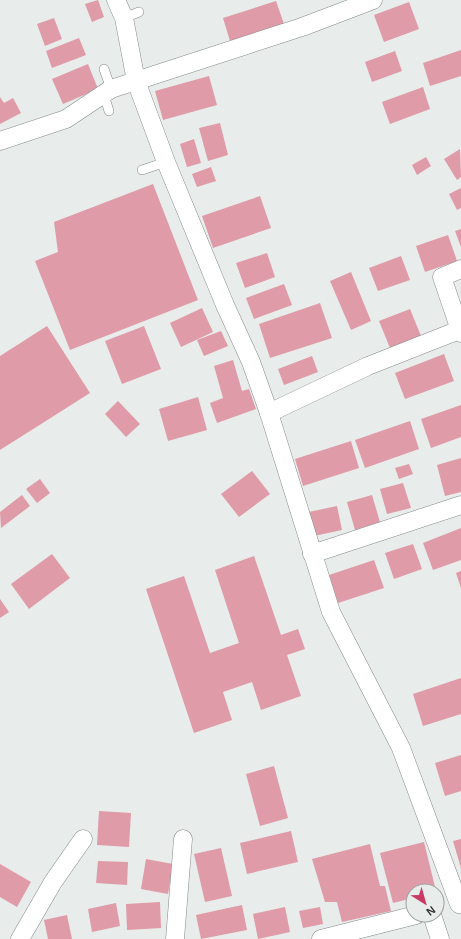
<svg xmlns="http://www.w3.org/2000/svg" width="461" height="939" viewBox="0 0 461 939" font-family="Arial,sans-serif">
<rect width="100%" height="100%" fill="#e8eceb"/>
<g fill="#df9ba8">
<polygon points="98,0 104,17 92,22 85,4"/>
<polygon points="276,1 284,24 230,41 223,18"/>
<polygon points="409,2 419,29 384,42 374,15"/>
<polygon points="54,18 62,39 45,46 37,24"/>
<polygon points="79,38 86,55 52,68 46,51"/>
<polygon points="461,50 461,76 430,86 423,63"/>
<polygon points="395,51 402,71 372,82 365,62"/>
<polygon points="88,64 98,89 63,104 52,79"/>
<polygon points="209,76 217,105 163,120 155,91"/>
<polygon points="423,87 430,109 390,124 382,102"/>
<polygon points="0,97 4,103 13,98 21,113 0,124"/>
<polygon points="220,123 228,155 208,161 199,128"/>
<polygon points="194,139 201,163 187,167 180,144"/>
<polygon points="460,149 461,177 457,180 444,159"/>
<polygon points="426,157 431,166 417,175 412,165"/>
<polygon points="211,167 216,181 197,187 192,174"/>
<polygon points="153,184 198,300 70,350 35,261 58,252 54,222"/>
<polygon points="461,188 461,208 457,210 449,194"/>
<polygon points="260,196 271,228 213,248 202,216"/>
<polygon points="461,229 461,247 455,231"/>
<polygon points="448,235 457,261 425,272 416,246"/>
<polygon points="267,253 275,277 245,288 236,263"/>
<polygon points="401,256 410,280 378,291 369,268"/>
<polygon points="351,272 371,321 351,330 330,281"/>
<polygon points="284,284 292,305 254,319 246,298"/>
<polygon points="320,303 332,338 270,358 259,324"/>
<polygon points="202,308 213,332 181,347 170,323"/>
<polygon points="410,309 421,336 390,348 379,321"/>
<polygon points="47,326 90,393 0,450 0,356"/>
<polygon points="144,326 161,369 122,384 105,341"/>
<polygon points="221,331 228,346 204,356 197,340"/>
<polygon points="444,354 454,381 405,399 395,373"/>
<polygon points="312,356 318,372 284,385 278,369"/>
<polygon points="233,360 242,391 249,389 256,409 217,423 210,403 223,398 214,366"/>
<polygon points="198,397 207,430 168,441 159,409"/>
<polygon points="118,401 140,424 126,437 105,414"/>
<polygon points="461,405 461,437 431,448 421,419"/>
<polygon points="410,421 419,449 365,468 355,440"/>
<polygon points="351,441 359,468 303,486 295,459"/>
<polygon points="461,458 461,492 445,496 437,465"/>
<polygon points="409,464 413,474 399,479 395,468"/>
<polygon points="252,471 270,494 239,517 221,494"/>
<polygon points="40,479 50,493 37,503 26,489"/>
<polygon points="403,483 411,508 387,514 380,489"/>
<polygon points="22,495 30,506 1,528 0,512"/>
<polygon points="372,495 380,522 355,530 347,502"/>
<polygon points="337,506 342,530 314,536 309,512"/>
<polygon points="461,528 461,560 433,570 423,543"/>
<polygon points="413,544 422,569 394,579 385,553"/>
<polygon points="52,554 70,578 29,609 11,584"/>
<polygon points="254,556 281,635 298,629 305,649 287,655 301,696 261,710 252,682 223,692 232,720 194,733 146,589 184,576 210,653 239,643 215,570"/>
<polygon points="374,560 384,588 338,603 329,575"/>
<polygon points="461,571 461,588 456,573"/>
<polygon points="0,599 9,612 0,618"/>
<polygon points="461,678 461,714 423,726 413,694"/>
<polygon points="461,755 461,791 445,796 435,763"/>
<polygon points="274,766 288,818 260,826 246,774"/>
<polygon points="99,811 131,813 129,847 97,845"/>
<polygon points="291,831 298,862 247,874 240,843"/>
<polygon points="461,839 461,868 453,841"/>
<polygon points="424,842 436,891 413,891 413,898 393,903 380,853"/>
<polygon points="370,844 380,886 385,886 391,911 342,922 337,902 325,902 312,859"/>
<polygon points="221,848 232,896 205,902 194,854"/>
<polygon points="146,859 173,864 168,894 141,889"/>
<polygon points="98,861 128,862 127,885 96,883"/>
<polygon points="0,864 31,882 17,907 0,897"/>
<polygon points="160,902 161,928 127,930 126,904"/>
<polygon points="116,903 120,926 92,932 88,909"/>
<polygon points="242,905 247,930 201,939 196,915"/>
<polygon points="285,907 290,932 258,939 253,914"/>
<polygon points="320,907 323,924 303,928 299,911"/>
<polygon points="67,915 72,939 48,939 44,920"/>
</g>
<g fill="none" stroke-linecap="round" stroke-linejoin="round">
<defs>
<g id="service">
<polyline points="124,18 139,12"/>
<polyline points="104,69 111,89"/>
<polyline points="104,95 109,111"/>
<polyline points="142,170 166,162"/>
</g>
<g id="minor">
<polyline points="116,0 124,18 136,81 166,162 225,305 251,362 269,413 331,612 401,748 459,904"/>
<polyline points="0,141 66,119 111,89 302,27 373,0"/>
<polyline points="461,269 442,277 461,333"/>
<polyline points="269,413 368,366 459,330"/>
<polyline points="312,554 461,505"/>
<polyline points="432,915 440,939"/>
<polyline points="20,939 53,882 83,839"/>
<polyline points="175,939 183,839"/>
<polyline points="321,939 416,915"/>
</g>
</defs>
<use href="#service" stroke="#858988" stroke-width="10"/>
<use href="#minor" stroke="#858988" stroke-width="19"/>
<use href="#service" stroke="#fff" stroke-width="9"/>
<use href="#minor" stroke="#fff" stroke-width="18"/>
</g>
<g transform="translate(425 903) rotate(143)"><circle r="19" fill="#e8eceb" stroke="#9ea0a0"/>
<path d="M0-3L7 15L0 10L-7 15Z" fill="#c93b65"/>
<text y="-6" font-size="11" font-weight="bold" text-anchor="middle" fill="#2e2f2f">N</text>
</g>
</svg>
